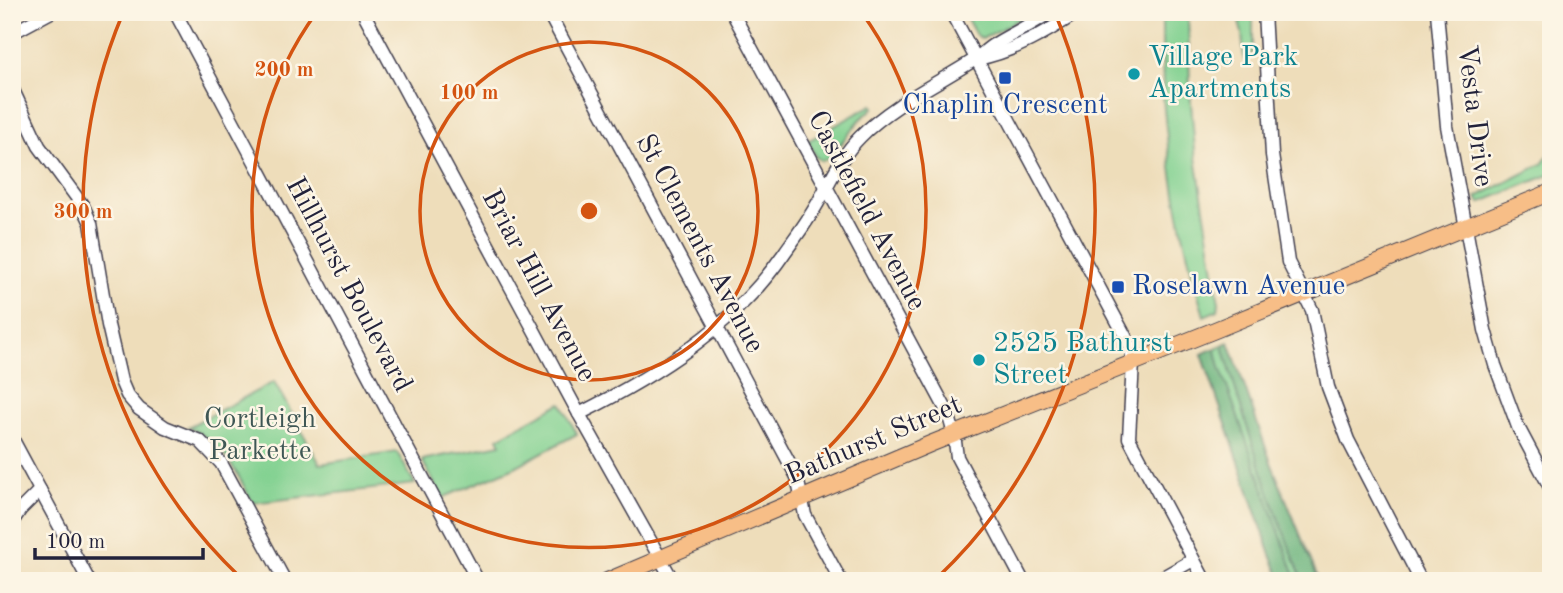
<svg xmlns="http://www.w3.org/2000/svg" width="1563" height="593" viewBox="0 0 1563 593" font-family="'Old Standard TT',serif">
<rect width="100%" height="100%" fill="#fcf5e5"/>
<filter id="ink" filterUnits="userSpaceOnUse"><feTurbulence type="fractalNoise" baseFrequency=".0143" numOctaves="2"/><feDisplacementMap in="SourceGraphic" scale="14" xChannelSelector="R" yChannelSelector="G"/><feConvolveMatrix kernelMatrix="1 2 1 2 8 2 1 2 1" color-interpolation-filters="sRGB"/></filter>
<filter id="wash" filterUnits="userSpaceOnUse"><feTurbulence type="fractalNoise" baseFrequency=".00686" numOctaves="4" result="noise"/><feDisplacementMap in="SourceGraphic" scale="28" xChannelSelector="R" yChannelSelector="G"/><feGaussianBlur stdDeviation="1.57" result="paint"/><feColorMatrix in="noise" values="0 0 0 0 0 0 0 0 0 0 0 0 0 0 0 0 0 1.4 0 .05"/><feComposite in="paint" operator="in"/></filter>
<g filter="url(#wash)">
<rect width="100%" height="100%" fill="#eeddba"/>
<g fill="#82d191" stroke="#527a66" stroke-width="2">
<polygon points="963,12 1033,12 982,39 976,35"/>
<path d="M1162,12H1188L1190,90L1195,151L1219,303L1218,310L1204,316C1184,249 1170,179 1164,109C1162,77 1162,44 1162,12Z"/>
<polygon points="1249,13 1253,16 1253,52 1244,59 1242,33 1239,22"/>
<polygon points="872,105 874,107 860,120 829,158 822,161 816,157 808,141"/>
<polygon points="1551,152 1551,174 1480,203 1477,197 1542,164"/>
<polygon points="1229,342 1271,463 1319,581 1282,581 1271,555 1202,354"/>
<path d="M274,382L320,464L397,452L415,484L253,503C234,469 226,445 188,427Z"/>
<polygon points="561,403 577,434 515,467 442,498 422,460 501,444 498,438"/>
</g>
<g fill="#69b37b" stroke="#466a5b" stroke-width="2">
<path d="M1229,342L1271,463L1319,581H1303C1272,506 1246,428 1224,350V344Z"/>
<polygon points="1212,349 1216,351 1220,367 1297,581 1282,581 1271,555 1202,354"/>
</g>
</g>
<g filter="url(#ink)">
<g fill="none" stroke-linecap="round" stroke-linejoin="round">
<defs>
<g id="minor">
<polyline points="175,12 478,581"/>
<polyline points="363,12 579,414 673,581"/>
<polyline points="548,12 797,477 805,515 841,581"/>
<polyline points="732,12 948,413 954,434 957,457 1023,581"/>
<polyline points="951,12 1130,345 1133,362 1129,438 1205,581"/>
<polyline points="1264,12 1272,155 1288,262 1312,310 1328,387 1348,440 1421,581"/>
<polyline points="1437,12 1447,126 1485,330 1495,365 1518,427 1551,489"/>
<polyline points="12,33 51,12"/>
<path d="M977,59C1014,52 1047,32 1078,12"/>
<polyline points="12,88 39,146 83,206 91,223 108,325 121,381 127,395 139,409 165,427 200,441 221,463 285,581"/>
<path d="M579,414C657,375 735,326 785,252C797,235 810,218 820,199C832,177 842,155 860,137C893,104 935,85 974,60C982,55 987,48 995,44C1013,33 1033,24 1050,12"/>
<polyline points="12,438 89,581"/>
<polyline points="12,522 20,510 40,490"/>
<polyline points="1156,581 1193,560"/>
</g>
<polyline id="major" points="607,581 930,444 1215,330 1551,192"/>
</defs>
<use href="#minor" stroke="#413e4e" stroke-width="15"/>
<use href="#major" stroke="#413e4e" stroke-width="18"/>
<use href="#minor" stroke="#fff" stroke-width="12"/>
<use href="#major" stroke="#f7be87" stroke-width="16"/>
</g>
</g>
<g fill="none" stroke="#d45411" stroke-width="3.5">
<circle cx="589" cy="211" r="169"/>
<path d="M862 13A337 337 0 1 1 316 13"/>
<path d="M241 578A506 506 0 0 1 123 13M1055 13A506 506 0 0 1 937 578"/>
</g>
<g fill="#0f9aa8" stroke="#fcf5e5" stroke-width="2.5">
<circle cx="1134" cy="74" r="7"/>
<circle cx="979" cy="360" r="7"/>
</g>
<g fill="#1a4fb4" stroke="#fcf5e5" stroke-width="2.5">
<rect x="998" y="71" width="14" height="14" rx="3.5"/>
<rect x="1111" y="280" width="14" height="14" rx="3.5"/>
</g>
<g text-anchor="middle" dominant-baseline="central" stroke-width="5" stroke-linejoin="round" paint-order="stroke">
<g font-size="28" fill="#0d838f" stroke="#fcf5e5" text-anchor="start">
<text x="1148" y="58">Village Park<tspan x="1148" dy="32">Apartments</tspan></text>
<text x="993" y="344">2525 Bathurst<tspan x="993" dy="32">Street</tspan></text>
</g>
<g font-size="28" fill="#164399" stroke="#fcf5e5">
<text x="1005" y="106">Chaplin Crescent</text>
<text x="1132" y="287" text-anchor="start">Roselawn Avenue</text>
</g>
<g font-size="28" fill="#22223b" stroke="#fcf5e5">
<text transform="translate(1474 116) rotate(83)">Vesta Drive</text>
<text transform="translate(866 211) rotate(62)">Castlefield Avenue</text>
<text transform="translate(699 244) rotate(62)">St Clements Avenue</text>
<text transform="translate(348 285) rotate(62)">Hillhurst Boulevard</text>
<text transform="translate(538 286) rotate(62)">Briar Hill Avenue</text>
<text transform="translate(874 441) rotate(-23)">Bathurst Street</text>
</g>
<g font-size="28" fill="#3f5755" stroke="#fcf5e5">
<text x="260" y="420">Cortleigh<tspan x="260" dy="32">Parkette</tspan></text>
</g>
</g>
<circle cx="589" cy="211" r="10" fill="#d45411" stroke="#fcf5e5" stroke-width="3.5"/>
<g font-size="21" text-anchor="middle" font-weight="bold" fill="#d45411" stroke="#fcf5e5" stroke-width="5" stroke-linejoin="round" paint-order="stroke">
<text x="284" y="76">200 m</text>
<text x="469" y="99">100 m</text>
<text x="83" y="218">300 m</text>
</g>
<rect width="1563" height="593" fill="none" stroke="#fcf5e5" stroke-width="42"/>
<path d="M35 548v10h168v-10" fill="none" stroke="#22223b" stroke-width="3.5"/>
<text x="46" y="548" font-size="21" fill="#22223b" stroke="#fcf5e5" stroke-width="5" paint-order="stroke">100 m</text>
</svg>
